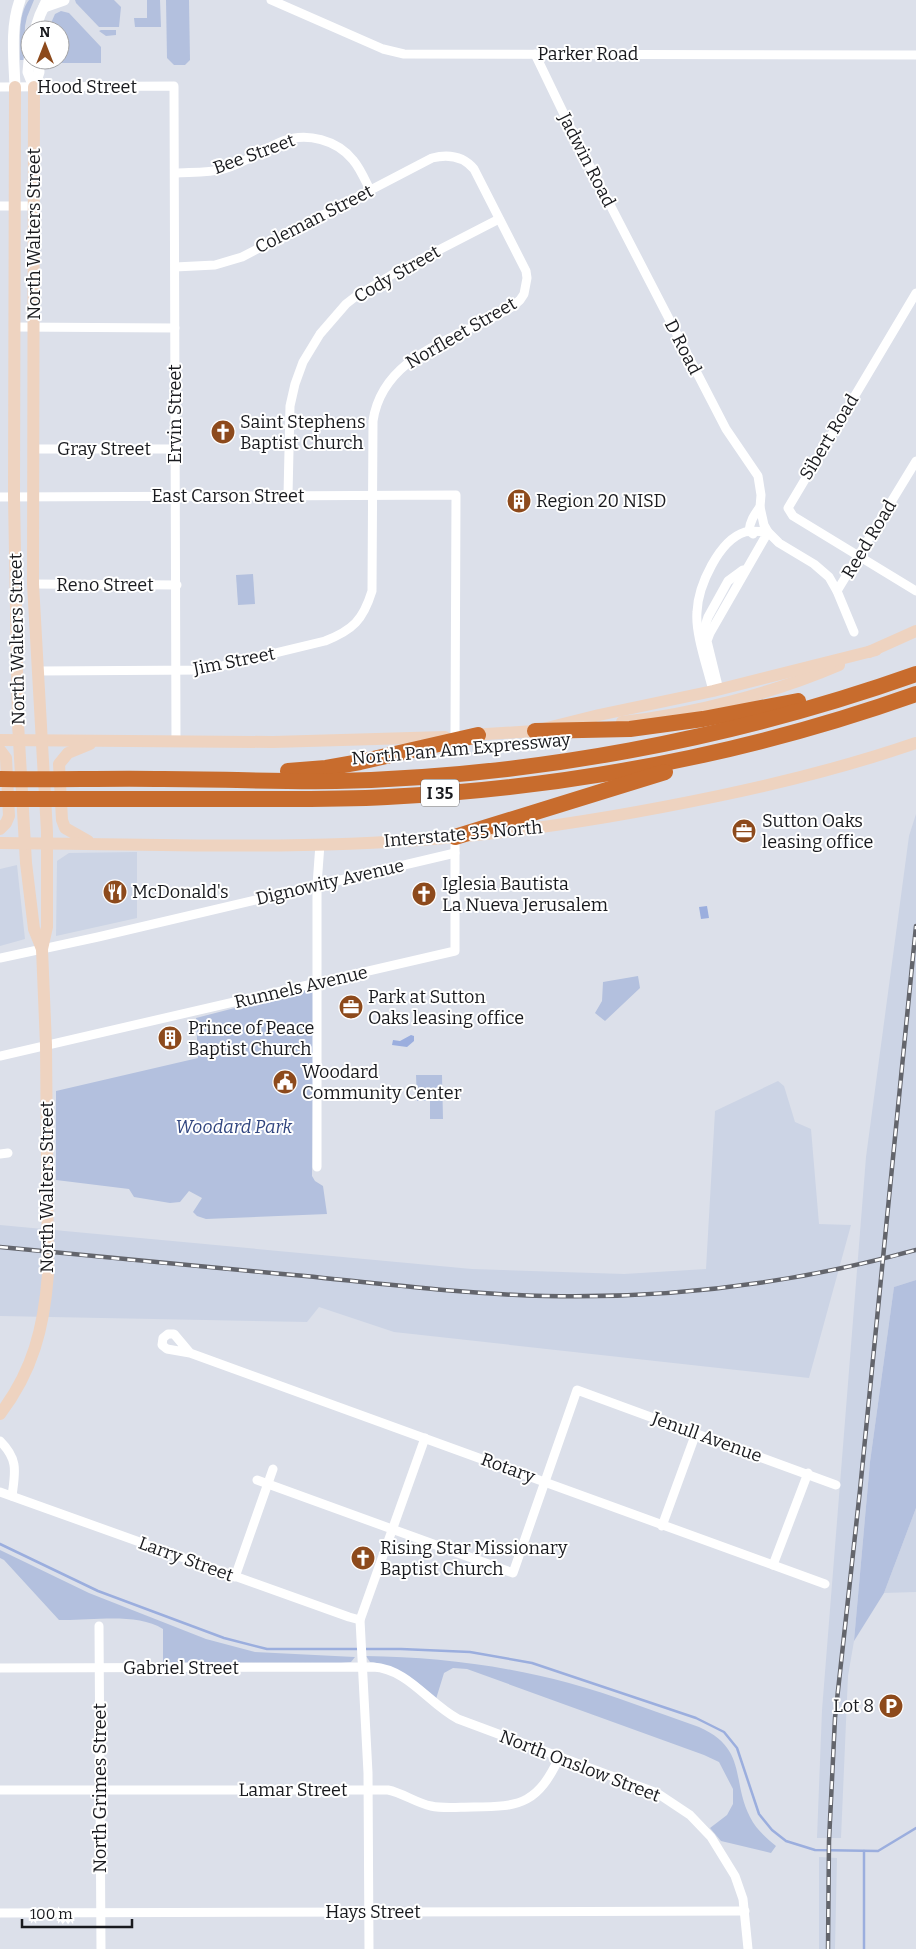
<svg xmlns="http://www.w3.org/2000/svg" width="916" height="1949" viewBox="0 0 916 1949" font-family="Bitter,serif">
<rect width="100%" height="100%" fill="#dce0ea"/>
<g fill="#ccd4e5">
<polygon points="916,814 916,1280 894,1287 870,1462 854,1641 848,1676 841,1838 817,1838 822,1710 866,1157 909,836"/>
<polygon points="137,852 137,918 56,936 57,861 69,853"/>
<polygon points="17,865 25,939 0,946 0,869"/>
<polygon points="778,1081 784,1086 795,1122 811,1129 819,1224 851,1225 809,1378 394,1332 319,1307 307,1322 0,1316 0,1225 472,1269 624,1274 706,1269 715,1111"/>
<polygon points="916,1508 916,1592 884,1593"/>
<polygon points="819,1857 837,1858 835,1949 819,1949"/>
</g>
<g fill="#b3c0de">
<path d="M29,0H34L27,17L25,26L24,60H20C21,40 17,16 29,0Z"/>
<polygon points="75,0 114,0 121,7 119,27 99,27 76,3"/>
<polygon points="147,0 160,0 161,27 135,27 134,18 147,18"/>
<polygon points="166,0 189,0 190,60 185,65 174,65 167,58"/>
<polygon points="61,11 69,13 101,47 101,63 43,63 43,60 60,60 60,30 48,30 55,14"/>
<polygon points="101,30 116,30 116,35 106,36 99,31"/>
<polygon points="253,574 255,604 238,605 236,575"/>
<polygon points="638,976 640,988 605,1021 595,1013 602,1001 603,982"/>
<polygon points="308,989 311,990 314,995 312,1176 315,1181 323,1186 327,1214 206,1219 197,1216 193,1212 202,1198 189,1191 180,1202 170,1203 134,1197 129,1189 56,1180 56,1091 198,1058 196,1018"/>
<polygon points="416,1075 442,1075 443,1119 430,1119 430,1101 417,1101"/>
<polygon points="916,1280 916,1508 884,1593 854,1641 870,1462 894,1287"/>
<path d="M0,1550L89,1593L206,1639L255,1652L355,1657L351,1662L341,1663L163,1662V1629C136,1612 90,1621 59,1620L4,1560L0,1558Z"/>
<path d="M366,1656C435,1657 502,1665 569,1683C613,1695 656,1712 699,1727C748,1749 731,1780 750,1817C756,1829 766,1838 776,1846L771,1853L721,1841L710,1828L727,1815L733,1804V1789L719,1762L704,1755L467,1669L453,1668L444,1673L436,1699C416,1680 399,1666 370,1662Z"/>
</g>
<g fill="#9baede">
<polygon points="707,906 709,918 701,919 699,907"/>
<polygon points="411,1035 414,1036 414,1041 407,1047 392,1045 393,1040 400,1041"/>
</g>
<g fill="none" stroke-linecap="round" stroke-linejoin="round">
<g stroke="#9baede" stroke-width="2.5">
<polyline points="0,1544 98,1591 224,1638 267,1649 401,1649 470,1652 532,1663 696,1718 724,1732 737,1748 759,1814 772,1830 786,1841 815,1850 878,1851 916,1828"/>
<polyline points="864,1949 864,1851"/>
</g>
<g stroke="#fff" stroke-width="9">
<polyline points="271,0 383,49 404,54 916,55"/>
<polyline points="535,54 575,137 726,429 758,476 761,495 760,507 764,525 768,532 779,543 814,564 829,577 837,591 854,632"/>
<polyline points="0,87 174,86 176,741"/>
<path d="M175,173C191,172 208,173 224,169C245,163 263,149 283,141C307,132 337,140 353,160C360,168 365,180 370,190"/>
<polyline points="0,206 34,206"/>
<polyline points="916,293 788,508 793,516 916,591"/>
<polyline points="14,327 175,328"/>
<polyline points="34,449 175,449"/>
<polyline points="288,495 290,406 295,384 303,362 320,334 346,304 355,297 398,271 499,219"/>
<polyline points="0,497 456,495 455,736"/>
<path d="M753,534L749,531C750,521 754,515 760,507"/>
<polyline points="33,584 177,585"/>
<polyline points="837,591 916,461"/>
<polyline points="707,638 705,626 708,617 728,581 743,570"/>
<path d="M39,671L205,670L325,641C353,630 363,620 372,591L373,421C383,353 461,338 512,307L520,300L524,294L527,278L526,271L474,169C463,156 448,154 432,158L242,257L215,265L175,267"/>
<path d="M713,691C708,669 695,634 697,612C698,586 719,540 745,532C752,530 761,532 768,532L710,633L707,641L719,690"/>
<polyline points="0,958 98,937 455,853"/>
<polyline points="0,1056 455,951 455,837"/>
<polyline points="0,1154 8,1153"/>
<polyline points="317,1167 317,885 320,844"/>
<polyline points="190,1353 174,1334 168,1334 163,1338 162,1345 167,1349 190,1353 825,1584"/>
<path d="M0,1441C19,1460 15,1472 12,1496"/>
<polyline points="257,1480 513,1573 577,1390 836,1485"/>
<polyline points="0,1492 349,1617 360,1620"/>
<polyline points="662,1526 696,1433"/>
<polyline points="773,1565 808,1473"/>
<polyline points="235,1577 273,1469"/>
<polyline points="99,1626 101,1949"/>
<path d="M0,1668L373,1667C408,1669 428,1703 458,1719L657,1793L690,1815L711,1837L735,1876L743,1899L748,1949"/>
<path d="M0,1790H388C403,1793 416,1803 431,1806C444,1809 459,1807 473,1807C522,1807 538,1803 560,1756"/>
<polyline points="0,1913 745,1911"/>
<polyline points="369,1949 368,1773 360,1620 425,1438"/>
</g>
<g stroke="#fff" stroke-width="11">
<polyline points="44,7 64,0"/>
<polyline points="35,30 40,15 47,0"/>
<polyline points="30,50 28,72 34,87"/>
<path d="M15,87C14,59 10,27 20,0"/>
<polyline points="34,87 39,72 38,60"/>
</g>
<g stroke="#eed3c0" stroke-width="12">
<polyline points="15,87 14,497 18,723 26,863 34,929 42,949"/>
<polyline points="869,652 916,631"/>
<path d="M622,722C693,714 774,693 839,665"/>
<polyline points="470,735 535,731 599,715 713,691 876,650"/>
<polyline points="0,740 273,742 445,737"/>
<polyline points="0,750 6,758 9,816 6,823 0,829"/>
<polyline points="88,841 65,828 62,820 59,764 68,753 90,744"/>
<path d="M0,843C152,844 305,851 456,837C544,829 632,814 718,796C785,782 852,765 916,743"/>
<path d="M0,1414C33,1371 44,1327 48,1274L46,1045L42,949L47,927V832L33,584L34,87"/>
</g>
<g stroke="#c86c2d" stroke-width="16">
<polyline points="535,731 630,729 703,719 798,701"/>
<polyline points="288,771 326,768 360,762 478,735"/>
<path d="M0,779C54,780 109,778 163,779C221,779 278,782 336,781C530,777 733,739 916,674"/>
<path d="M0,799C75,799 149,799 224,799C278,799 333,800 387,797C566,788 747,754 916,694"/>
<polyline points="455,837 665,772"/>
</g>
<defs>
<g id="rail">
<path d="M0,1247C101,1257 203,1267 305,1276C384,1284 465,1294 545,1296C669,1299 796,1283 916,1250"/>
<polyline points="828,1949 829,1841 835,1718 860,1490 916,926"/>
</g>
</defs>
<use href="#rail" stroke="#63656c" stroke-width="4.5"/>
<use href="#rail" stroke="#fff" stroke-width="2.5" stroke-dasharray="8" stroke-linecap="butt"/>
</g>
<defs>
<symbol id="church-disc" viewBox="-11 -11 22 22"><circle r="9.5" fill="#8d4a1c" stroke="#fff"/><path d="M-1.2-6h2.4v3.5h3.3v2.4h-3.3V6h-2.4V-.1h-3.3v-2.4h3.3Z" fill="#fff"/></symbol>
<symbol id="building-disc" viewBox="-11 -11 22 22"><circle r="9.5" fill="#8d4a1c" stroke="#fff"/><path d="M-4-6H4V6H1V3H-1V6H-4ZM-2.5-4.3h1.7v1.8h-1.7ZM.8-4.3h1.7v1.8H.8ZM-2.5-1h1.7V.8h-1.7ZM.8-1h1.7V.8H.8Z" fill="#fff"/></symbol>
<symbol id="office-disc" viewBox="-11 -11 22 22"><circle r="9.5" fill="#8d4a1c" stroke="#fff"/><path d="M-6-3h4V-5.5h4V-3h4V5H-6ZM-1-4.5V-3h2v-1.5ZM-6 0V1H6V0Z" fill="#fff"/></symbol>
<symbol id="restaurant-disc" viewBox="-11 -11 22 22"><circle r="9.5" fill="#8d4a1c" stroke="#fff"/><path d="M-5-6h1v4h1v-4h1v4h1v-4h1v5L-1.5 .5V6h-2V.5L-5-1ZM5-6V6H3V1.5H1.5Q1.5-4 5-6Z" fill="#fff"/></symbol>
<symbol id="civic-disc" viewBox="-11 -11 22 22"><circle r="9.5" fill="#8d4a1c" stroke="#fff"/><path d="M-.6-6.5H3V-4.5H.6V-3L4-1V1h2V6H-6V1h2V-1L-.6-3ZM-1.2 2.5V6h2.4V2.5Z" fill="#fff"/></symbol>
<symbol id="parking-disc" viewBox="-11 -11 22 22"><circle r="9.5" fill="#8d4a1c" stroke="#fff"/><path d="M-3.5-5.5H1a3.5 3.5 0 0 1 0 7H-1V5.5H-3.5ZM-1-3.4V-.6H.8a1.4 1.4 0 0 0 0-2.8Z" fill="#fff"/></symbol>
</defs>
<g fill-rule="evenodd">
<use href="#church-disc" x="209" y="418" width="28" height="28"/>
<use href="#building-disc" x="505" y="487" width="28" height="28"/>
<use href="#office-disc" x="730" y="817" width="28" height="28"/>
<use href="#restaurant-disc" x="101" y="878" width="28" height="28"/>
<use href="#church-disc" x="410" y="880" width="28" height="28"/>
<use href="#office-disc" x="337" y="993" width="28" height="28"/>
<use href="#building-disc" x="156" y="1024" width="28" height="28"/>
<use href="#civic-disc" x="271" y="1068" width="28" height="28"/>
<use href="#church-disc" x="349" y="1544" width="28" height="28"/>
<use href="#parking-disc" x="877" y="1692" width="28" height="28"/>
</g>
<g text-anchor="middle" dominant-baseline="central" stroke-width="4" stroke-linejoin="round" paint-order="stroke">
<rect fill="#fff" stroke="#5e5f62" stroke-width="1" x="421" y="779.5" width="38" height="27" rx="4"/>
<g font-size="16" font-weight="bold" fill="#191a1e">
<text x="440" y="793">I 35</text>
</g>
<g font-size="18" fill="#191a1e" stroke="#fff">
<text x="588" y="54">Parker Road</text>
<text x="87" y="87">Hood Street</text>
<text transform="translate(254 154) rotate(-20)">Bee Street</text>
<text transform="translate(587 160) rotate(63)">Jadwin Road</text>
<text transform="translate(314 219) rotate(-27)">Coleman Street</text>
<text transform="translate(34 234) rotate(-90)">North Walters Street</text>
<text transform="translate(397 274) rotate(-30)">Cody Street</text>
<text transform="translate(461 333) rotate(-30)">Norfleet Street</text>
<text transform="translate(683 347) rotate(63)">D Road</text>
<text transform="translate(175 414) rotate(-90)">Ervin Street</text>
<text transform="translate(829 437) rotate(-59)">Sibert Road</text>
<text x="104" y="449">Gray Street</text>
<text x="228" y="496">East Carson Street</text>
<text transform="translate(869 539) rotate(-59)">Reed Road</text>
<text x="105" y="585">Reno Street</text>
<text transform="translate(17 639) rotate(-91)">North Walters Street</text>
<text transform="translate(234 661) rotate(-11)">Jim Street</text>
<text transform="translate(461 749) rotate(-5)">North Pan Am Expressway</text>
<text transform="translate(463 834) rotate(-5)">Interstate 35 North</text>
<text transform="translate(330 882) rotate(-13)">Dignowity Avenue</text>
<text transform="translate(301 987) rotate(-13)">Runnels Avenue</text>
<text transform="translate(47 1187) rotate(-90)">North Walters Street</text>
<text transform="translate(707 1437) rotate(20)">Jenull Avenue</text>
<text transform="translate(508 1468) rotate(20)">Rotary</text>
<text transform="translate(186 1559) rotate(20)">Larry Street</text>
<text x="181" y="1668">Gabriel Street</text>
<text transform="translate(580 1766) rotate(21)">North Onslow Street</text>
<text transform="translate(100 1788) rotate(-90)">North Grimes Street</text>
<text x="293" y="1790">Lamar Street</text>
<text x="373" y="1912">Hays Street</text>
</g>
<g font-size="18" fill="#191a1e" stroke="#fff" text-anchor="start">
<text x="240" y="422">Saint Stephens<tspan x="240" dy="21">Baptist Church</tspan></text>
<text x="536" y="501">Region 20 NISD</text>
<text x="762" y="821">Sutton Oaks<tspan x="762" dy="21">leasing office</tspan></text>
<text x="442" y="884">Iglesia Bautista<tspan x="442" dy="21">La Nueva Jerusalem</tspan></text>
<text x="132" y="892">McDonald's</text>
<text x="368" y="997">Park at Sutton<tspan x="368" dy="21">Oaks leasing office</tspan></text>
<text x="188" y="1028">Prince of Peace<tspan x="188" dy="21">Baptist Church</tspan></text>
<text x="302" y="1072">Woodard<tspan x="302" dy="21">Community Center</tspan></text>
<text x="380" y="1548">Rising Star Missionary<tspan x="380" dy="21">Baptist Church</tspan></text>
<text x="874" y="1706" text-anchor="end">Lot 8</text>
</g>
<g font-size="18" font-style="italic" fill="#30457f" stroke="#fff">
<text x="234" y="1127">Woodard Park</text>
</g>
</g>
<g transform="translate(45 45)"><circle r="24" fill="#ffffff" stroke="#a3a3a5"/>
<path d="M0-4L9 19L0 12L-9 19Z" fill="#8d4a1c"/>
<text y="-8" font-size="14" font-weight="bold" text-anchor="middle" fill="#191a1e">N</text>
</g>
<path d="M22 1919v8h110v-8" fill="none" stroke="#191a1e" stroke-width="2.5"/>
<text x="30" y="1919" font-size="15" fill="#191a1e" stroke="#ffffff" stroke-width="4" paint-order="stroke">100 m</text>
</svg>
